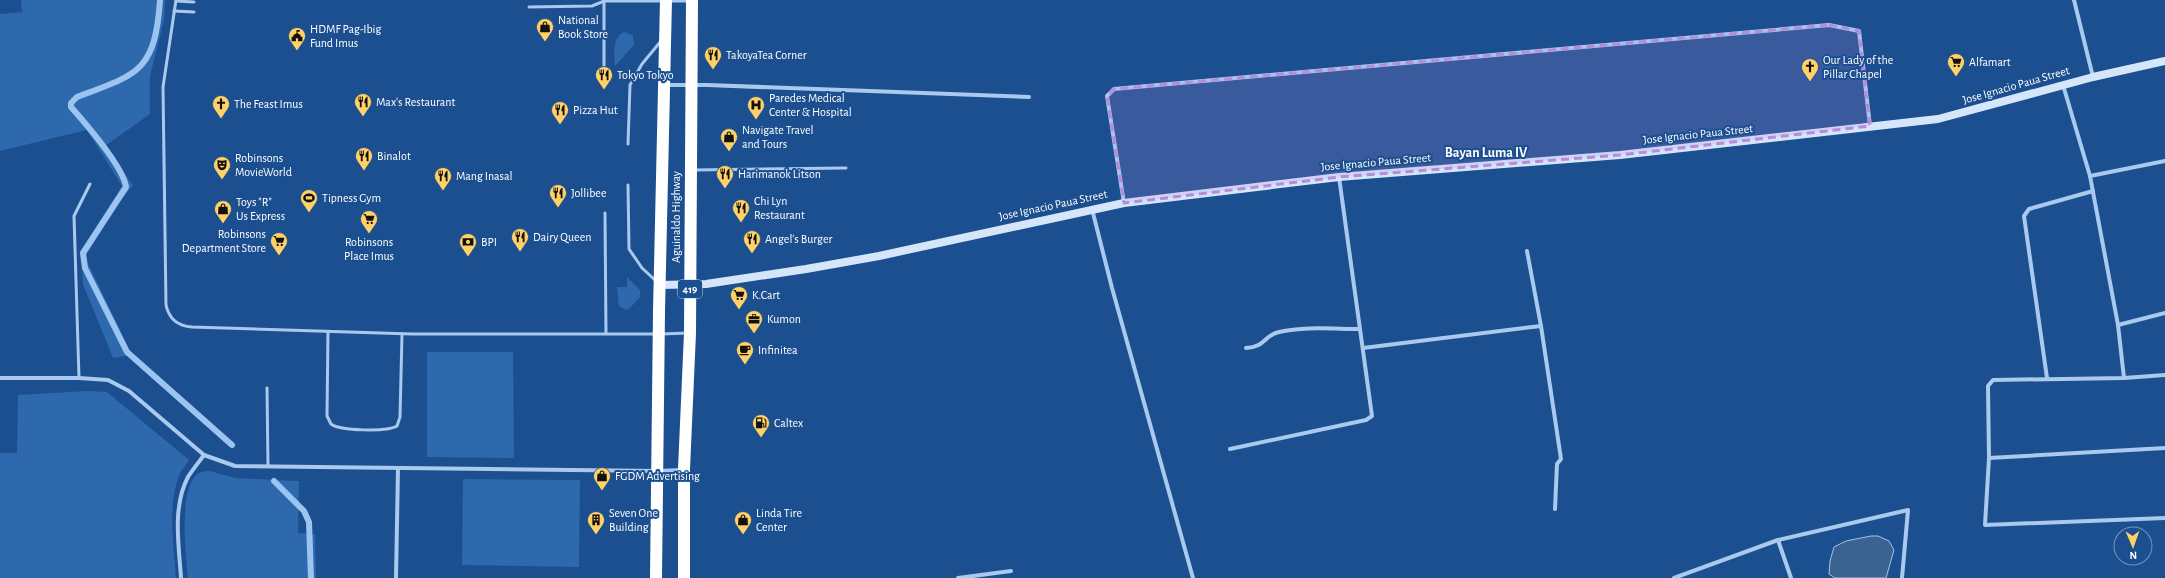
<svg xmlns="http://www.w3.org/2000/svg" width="2165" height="578" viewBox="0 0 2165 578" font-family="'Alegreya Sans',sans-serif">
<rect width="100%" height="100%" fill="#1b4f8f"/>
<g fill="#2e69ad">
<polygon points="21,0 165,0 164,20 150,76 150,114 105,146 133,185 112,212 85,257 132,355 113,358 83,284 81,251 122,186 87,130 0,151 0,14 22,12"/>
<path d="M624,32L633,35L634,45L615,66C615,55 611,38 624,32Z"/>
<polygon points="627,277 640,290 640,297 629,309 626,310 619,306 617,287 627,287"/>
<polygon points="427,352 513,352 514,458 427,457"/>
<path d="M88,391L107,392L189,460C186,465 181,470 179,476C167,507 174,545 176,578H0V453H17L18,395Z"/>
<path d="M210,471L235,478L299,481L298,533L315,534L316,578H188C186,557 177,482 201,472C203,471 207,471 210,471Z"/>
<polygon points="463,479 580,480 579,567 462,565"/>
</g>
<polygon fill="#3c6290" stroke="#9cc4f0" points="1871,536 1878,536 1889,541 1894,550 1886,578 1835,578 1829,574 1830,561 1834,547 1846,541"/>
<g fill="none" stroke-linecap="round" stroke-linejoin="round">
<g stroke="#9cc4f0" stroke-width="6">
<path d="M160,0C155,72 138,74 77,97L71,103V107C86,124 123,166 126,187L83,253L85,268L127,352L232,445"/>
<polyline points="274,481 304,511 309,522 311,578"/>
</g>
<g stroke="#a9c9ee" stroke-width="3">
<path d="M176,0L163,87L166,305C169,319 177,326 192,327L412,334H656"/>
<polyline points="176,1 194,2"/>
<polyline points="604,1 604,75"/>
<polyline points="670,1 690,1"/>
<polyline points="529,7 592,6 604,1 664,1"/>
<polyline points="174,11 194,12"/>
<polyline points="628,144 630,85 642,64 661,41"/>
<polyline points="693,170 846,168"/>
<polyline points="628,185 629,249 642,268 656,281"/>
<polyline points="605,213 606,333"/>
<path d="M328,332L327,416L331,424C340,431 387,432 397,426L400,417L402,334"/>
<polyline points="662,334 688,333"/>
<polyline points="79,378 74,216 90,184"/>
<polyline points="267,388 268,466"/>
</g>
<g stroke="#a9c9ee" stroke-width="4">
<polyline points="2074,0 2093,77"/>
<polyline points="666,85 707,85 1029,97"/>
<polyline points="2063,85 2090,176 2118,325 2124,378"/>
<polyline points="2090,176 2165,161"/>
<polyline points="1124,203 1107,96 1114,89 1829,25 1859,31 1870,126"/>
<polyline points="1092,209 1112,288 1193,578"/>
<polyline points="1527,251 1541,326 1561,459 1557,464 1555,509"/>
<polyline points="2118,325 2165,313"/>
<path d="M1246,348C1266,347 1264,335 1279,332C1305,326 1334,329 1360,329"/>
<polyline points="1363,348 1541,326"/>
<polyline points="2165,375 2124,378 1993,380 1988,386 1989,458 1985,525 2165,518"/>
<polyline points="0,378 79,378 108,380 129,391 204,455 235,466 658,471 682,470"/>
<polyline points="2047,378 2024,216 2029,209 2093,191"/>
<polyline points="1230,449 1366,420 1372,416 1339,177"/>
<polyline points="1989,458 2165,448"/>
<polyline points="1778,540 1791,578"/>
<path d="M181,578C179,546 172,507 188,477C193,469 199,462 204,455"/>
<polyline points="396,578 398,468"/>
<polyline points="958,578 1011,571"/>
<polyline points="1674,578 1778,540 1908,510 1902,578"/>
</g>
<polyline stroke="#d6e6fa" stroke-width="8" points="660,285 706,284 806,269 879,256 1124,203 1339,177 1620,155 1938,119 2093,77 2165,61"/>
<g stroke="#fff" stroke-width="12">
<polyline points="656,578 659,311 666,0"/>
<polyline points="684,578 684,469 690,333 692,0"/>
</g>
</g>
<path fill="#b68bdc" fill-opacity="0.2" stroke="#b68bdc" stroke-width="3" stroke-dasharray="8 5" stroke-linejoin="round" d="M1829,25L1859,31L1870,126L1620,155L1339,177L1124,203L1107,96L1114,89Z"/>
<defs>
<symbol id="shop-pin" viewBox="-11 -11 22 30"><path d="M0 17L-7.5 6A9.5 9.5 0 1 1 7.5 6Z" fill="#ffd166" stroke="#1b4f8f"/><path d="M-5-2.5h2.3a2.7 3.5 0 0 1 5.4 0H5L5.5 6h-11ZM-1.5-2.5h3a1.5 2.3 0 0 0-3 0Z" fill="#111"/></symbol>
<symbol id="civic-pin" viewBox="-11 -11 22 30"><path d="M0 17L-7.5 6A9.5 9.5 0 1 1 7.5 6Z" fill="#ffd166" stroke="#1b4f8f"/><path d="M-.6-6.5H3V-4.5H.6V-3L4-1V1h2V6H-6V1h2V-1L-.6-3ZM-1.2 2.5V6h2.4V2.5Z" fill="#111"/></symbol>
<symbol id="restaurant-pin" viewBox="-11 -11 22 30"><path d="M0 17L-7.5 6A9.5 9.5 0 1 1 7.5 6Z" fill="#ffd166" stroke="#1b4f8f"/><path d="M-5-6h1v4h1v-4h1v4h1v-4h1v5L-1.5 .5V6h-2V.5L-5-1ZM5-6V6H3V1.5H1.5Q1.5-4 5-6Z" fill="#111"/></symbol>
<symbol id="supermarket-pin" viewBox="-11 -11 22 30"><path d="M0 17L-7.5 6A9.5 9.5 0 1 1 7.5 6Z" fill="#ffd166" stroke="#1b4f8f"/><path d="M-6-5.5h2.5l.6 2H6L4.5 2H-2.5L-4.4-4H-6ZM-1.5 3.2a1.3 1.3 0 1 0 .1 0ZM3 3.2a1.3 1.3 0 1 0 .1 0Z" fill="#111"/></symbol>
<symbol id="church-pin" viewBox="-11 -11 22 30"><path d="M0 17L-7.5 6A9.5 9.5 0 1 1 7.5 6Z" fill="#ffd166" stroke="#1b4f8f"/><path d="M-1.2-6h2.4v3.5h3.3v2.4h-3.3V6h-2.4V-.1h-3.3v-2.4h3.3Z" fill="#111"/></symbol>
<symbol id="hospital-pin" viewBox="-11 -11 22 30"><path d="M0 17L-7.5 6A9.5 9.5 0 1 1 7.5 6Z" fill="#ffd166" stroke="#1b4f8f"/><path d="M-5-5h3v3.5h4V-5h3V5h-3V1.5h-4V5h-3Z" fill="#111"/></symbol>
<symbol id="theatre-pin" viewBox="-11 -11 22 30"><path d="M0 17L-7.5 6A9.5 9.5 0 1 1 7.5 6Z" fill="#ffd166" stroke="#1b4f8f"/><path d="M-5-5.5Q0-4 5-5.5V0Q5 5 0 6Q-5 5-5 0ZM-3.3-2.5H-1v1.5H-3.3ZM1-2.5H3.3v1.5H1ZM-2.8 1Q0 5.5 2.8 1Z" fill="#111"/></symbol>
<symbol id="stadium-pin" viewBox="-11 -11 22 30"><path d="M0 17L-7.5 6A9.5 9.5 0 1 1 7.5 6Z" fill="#ffd166" stroke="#1b4f8f"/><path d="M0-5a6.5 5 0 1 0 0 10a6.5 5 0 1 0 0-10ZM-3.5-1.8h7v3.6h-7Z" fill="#111"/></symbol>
<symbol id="bank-pin" viewBox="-11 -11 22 30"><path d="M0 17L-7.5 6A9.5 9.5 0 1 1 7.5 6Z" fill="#ffd166" stroke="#1b4f8f"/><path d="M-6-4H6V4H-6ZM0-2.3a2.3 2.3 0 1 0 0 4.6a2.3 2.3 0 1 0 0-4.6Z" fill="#111"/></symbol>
<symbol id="office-pin" viewBox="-11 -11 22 30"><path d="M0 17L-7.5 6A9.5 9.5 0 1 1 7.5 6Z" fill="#ffd166" stroke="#1b4f8f"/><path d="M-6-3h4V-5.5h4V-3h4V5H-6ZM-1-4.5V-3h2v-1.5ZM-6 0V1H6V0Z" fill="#111"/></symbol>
<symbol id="cafe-pin" viewBox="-11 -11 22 30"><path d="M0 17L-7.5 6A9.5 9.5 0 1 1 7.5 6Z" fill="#ffd166" stroke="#1b4f8f"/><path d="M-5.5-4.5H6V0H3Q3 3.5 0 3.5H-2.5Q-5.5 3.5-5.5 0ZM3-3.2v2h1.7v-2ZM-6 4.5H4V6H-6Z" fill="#111"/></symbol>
<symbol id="fuel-pin" viewBox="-11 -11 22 30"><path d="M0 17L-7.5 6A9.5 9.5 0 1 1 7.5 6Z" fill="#ffd166" stroke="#1b4f8f"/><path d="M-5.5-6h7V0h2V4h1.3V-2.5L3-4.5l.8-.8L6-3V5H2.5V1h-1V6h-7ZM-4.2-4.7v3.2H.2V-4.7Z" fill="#111"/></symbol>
<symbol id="building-pin" viewBox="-11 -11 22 30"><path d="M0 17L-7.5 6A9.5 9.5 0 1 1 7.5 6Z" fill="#ffd166" stroke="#1b4f8f"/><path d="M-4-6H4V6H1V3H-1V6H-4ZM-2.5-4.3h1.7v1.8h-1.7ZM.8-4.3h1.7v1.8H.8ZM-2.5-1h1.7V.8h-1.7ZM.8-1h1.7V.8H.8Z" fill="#111"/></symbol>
</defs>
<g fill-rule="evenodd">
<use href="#shop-pin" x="535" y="17" width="20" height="27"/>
<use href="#civic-pin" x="287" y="26" width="20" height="27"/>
<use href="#restaurant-pin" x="703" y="45" width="20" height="27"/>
<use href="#supermarket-pin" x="1946" y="52" width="20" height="27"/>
<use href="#church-pin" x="1800" y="57" width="20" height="27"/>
<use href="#restaurant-pin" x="594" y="65" width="20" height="27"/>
<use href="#restaurant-pin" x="353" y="92" width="20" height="27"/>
<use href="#church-pin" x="211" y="94" width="20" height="27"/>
<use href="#hospital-pin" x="746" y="95" width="20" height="27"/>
<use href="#restaurant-pin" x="550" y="100" width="20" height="27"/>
<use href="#shop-pin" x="719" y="127" width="20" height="27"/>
<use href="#restaurant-pin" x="354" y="146" width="20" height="27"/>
<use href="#theatre-pin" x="212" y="155" width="20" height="27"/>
<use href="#restaurant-pin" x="715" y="164" width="20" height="27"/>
<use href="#restaurant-pin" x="433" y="166" width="20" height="27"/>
<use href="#restaurant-pin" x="548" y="183" width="20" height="27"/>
<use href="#stadium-pin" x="299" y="188" width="20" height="27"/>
<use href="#restaurant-pin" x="731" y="198" width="20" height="27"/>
<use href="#shop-pin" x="213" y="199" width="20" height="27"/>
<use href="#supermarket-pin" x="359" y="209" width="20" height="27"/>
<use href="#restaurant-pin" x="510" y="227" width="20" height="27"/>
<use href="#restaurant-pin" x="742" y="229" width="20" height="27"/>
<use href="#supermarket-pin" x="269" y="231" width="20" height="27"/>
<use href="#bank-pin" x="458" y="232" width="20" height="27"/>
<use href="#supermarket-pin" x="729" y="285" width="20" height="27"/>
<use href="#office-pin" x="744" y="309" width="20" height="27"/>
<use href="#cafe-pin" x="735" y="340" width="20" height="27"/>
<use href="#fuel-pin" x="751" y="413" width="20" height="27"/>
<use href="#shop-pin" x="592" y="466" width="20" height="27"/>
<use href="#building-pin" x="586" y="510" width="20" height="27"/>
<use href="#shop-pin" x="733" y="510" width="20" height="27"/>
</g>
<g text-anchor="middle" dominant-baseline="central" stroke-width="4" stroke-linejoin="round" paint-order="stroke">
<rect fill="#1b4f8f" stroke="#bbcadd" stroke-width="1" x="678" y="280" width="24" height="18" rx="3"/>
<g font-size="11" font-weight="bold" fill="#fff">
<text x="690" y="289">419</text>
</g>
<g font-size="12" fill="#fff" stroke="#1b4f8f" text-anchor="start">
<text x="558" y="20">National<tspan x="558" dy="14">Book Store</tspan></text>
<text x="310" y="29">HDMF Pag-Ibig<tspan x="310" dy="14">Fund Imus</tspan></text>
<text x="726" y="55">TakoyaTea Corner</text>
<text x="1823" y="60">Our Lady of the<tspan x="1823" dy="14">Pillar Chapel</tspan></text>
<text x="1969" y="62">Alfamart</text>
<text x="617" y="75">Tokyo Tokyo</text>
<text x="769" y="98">Paredes Medical<tspan x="769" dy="14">Center &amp; Hospital</tspan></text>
<text x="376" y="102">Max's Restaurant</text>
<text x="234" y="104">The Feast Imus</text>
<text x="573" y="110">Pizza Hut</text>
<text x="742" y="130">Navigate Travel<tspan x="742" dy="14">and Tours</tspan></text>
<text x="377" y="156">Binalot</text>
<text x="235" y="158">Robinsons<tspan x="235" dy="14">MovieWorld</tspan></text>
<text x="738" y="174">Harimanok Litson</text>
<text x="456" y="176">Mang Inasal</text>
<text x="571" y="193">Jollibee</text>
<text x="322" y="198">Tipness Gym</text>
<text x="754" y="201">Chi Lyn<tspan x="754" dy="14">Restaurant</tspan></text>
<text x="236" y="202">Toys "R"<tspan x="236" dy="14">Us Express</tspan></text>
<text x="266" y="234" text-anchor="end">Robinsons<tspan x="266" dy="14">Department Store</tspan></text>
<text x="533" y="237">Dairy Queen</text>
<text x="765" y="239">Angel's Burger</text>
<text x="369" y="242" text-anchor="middle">Robinsons<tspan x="369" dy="14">Place Imus</tspan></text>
<text x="481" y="242">BPI</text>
<text x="752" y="295">K.Cart</text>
<text x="767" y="319">Kumon</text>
<text x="758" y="350">Infinitea</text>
<text x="774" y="423">Caltex</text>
<text x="615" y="476">FGDM Advertising</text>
<text x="609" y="513">Seven One<tspan x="609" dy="14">Building</tspan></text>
<text x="756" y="513">Linda Tire<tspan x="756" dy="14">Center</tspan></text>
</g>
<g font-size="12" fill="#fff" stroke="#1b4f8f">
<text transform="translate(2016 85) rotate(-16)">Jose Ignacio Paua Street</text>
<text transform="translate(1698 134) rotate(-6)">Jose Ignacio Paua Street</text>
<text transform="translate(1376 162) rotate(-5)">Jose Ignacio Paua Street</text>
<text transform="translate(1053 205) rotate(-12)">Jose Ignacio Paua Street</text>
<text transform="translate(676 217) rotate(-90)">Aguinaldo Highway</text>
</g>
<g font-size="14" font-weight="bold" fill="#fff" stroke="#1b4f8f">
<text x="1486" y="153">Bayan Luma IV</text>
</g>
</g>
<g transform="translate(2133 546) rotate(178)"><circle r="19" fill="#1b4f8f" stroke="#7695bc"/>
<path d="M0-3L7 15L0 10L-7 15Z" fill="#ffd166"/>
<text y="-6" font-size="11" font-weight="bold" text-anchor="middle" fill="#ffffff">N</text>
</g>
</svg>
